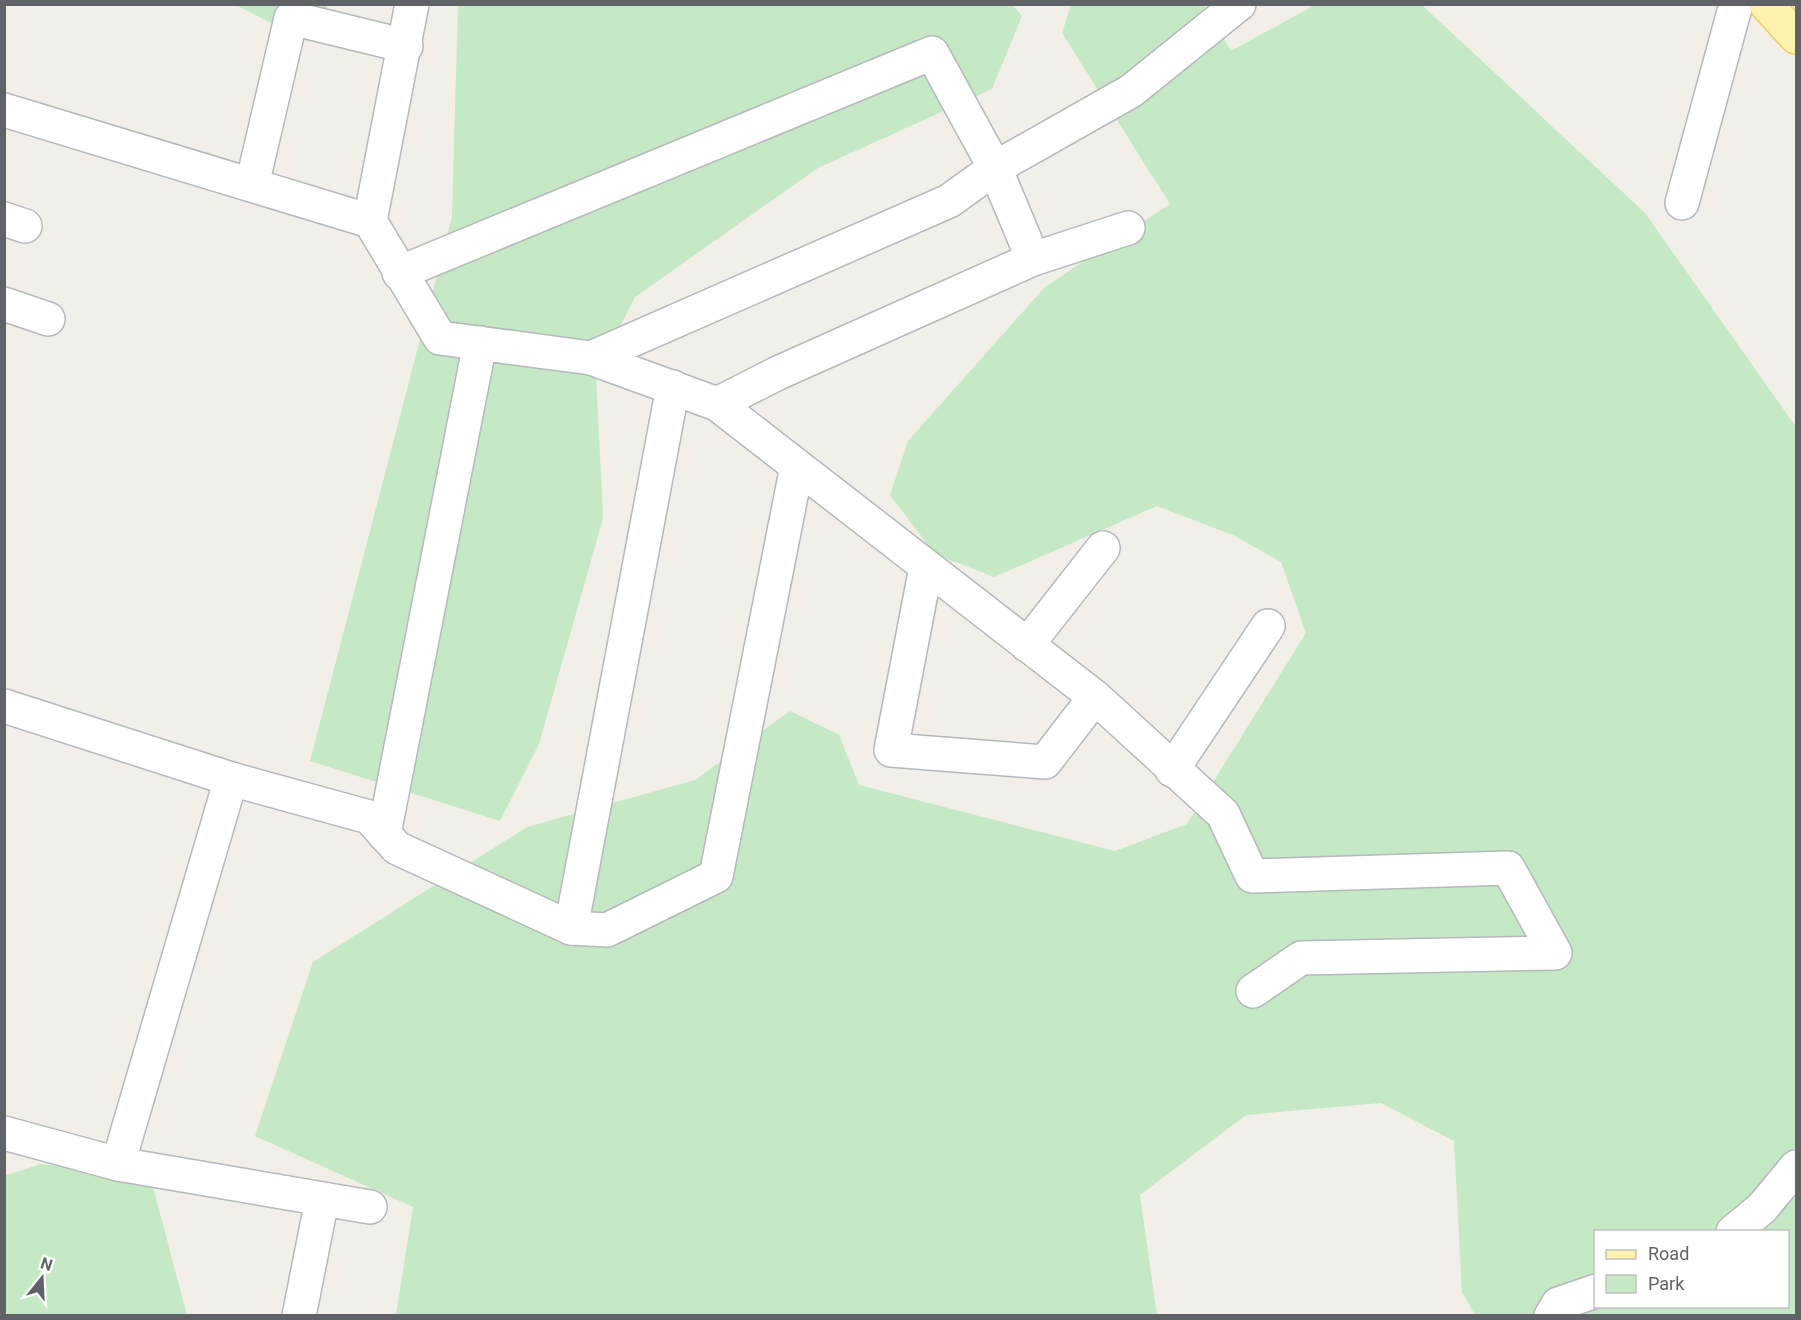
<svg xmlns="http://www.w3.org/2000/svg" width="1801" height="1320" viewBox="0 0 1801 1320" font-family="Roboto,sans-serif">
<rect width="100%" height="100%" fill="#f1efe8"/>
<g fill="#c5e8c5" fill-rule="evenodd">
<polygon points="236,5 328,5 318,25 287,31"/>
<polygon points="458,5 1012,5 1022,16 992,89 818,168 635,297 596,374 603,518 539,744 500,821 310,761 452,217"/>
<path d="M1071,5H1204L1231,51L1315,5H1422L1645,213L1796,427V1315H1475L1462,1292L1454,1141L1381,1103L1246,1115L1140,1195L1157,1316L396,1315L413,1207L255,1136L313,962L527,827L695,780L790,711L839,735L859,785L1115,851L1187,824L1306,633L1281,562L1235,536L1157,506L994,577L935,554L890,495L908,441L1045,287L1170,204L1062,33ZM1596,1232H1788V1306H1596Z"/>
<polygon points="41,1164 150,1176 187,1315 5,1315 4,1176"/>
</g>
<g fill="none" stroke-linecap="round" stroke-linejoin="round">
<defs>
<g id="minor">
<polyline points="412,4 370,221 440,338 591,358 717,404 1095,697 1223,814 1252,876 1508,868 1555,953 1301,958 1253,991"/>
<polyline points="4,110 370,221"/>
<polyline points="252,185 291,18 406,46"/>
<polyline points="1682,203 1736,4"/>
<polyline points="4,219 25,226"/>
<polyline points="399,273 932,53 995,168 1033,259"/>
<polyline points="4,304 48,319"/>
<polyline points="591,358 949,201 995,168 1131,91 1239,4"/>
<polyline points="717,404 778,373 1033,259 1128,228"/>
<polyline points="926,567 891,750 1045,762 1095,697"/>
<polyline points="1027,645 1103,548"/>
<polyline points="4,706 231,779 369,817 397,848 571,928 607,930 716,876 797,466"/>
<polyline points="1172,770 1268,626"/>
<polyline points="384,834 480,343"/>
<polyline points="571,928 673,387"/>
<polyline points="4,1133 118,1164 370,1207"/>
<polyline points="118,1164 231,779"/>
<polyline points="1733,1232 1762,1208 1796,1167"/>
<polyline points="299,1316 322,1200"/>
<polyline points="1551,1316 1558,1304 1596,1291"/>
</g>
<polyline id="major" points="1766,4 1796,37"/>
</defs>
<use href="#minor" stroke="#b5b8bc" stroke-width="36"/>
<use href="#major" stroke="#f2c960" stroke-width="36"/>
<use href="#minor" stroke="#fff" stroke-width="33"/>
<use href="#major" stroke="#fff2af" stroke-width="33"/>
</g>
<rect width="1801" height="1320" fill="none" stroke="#5f6368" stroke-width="12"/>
<rect x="1594" y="1230" width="195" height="78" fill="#ffffff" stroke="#bfc1c3" stroke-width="1.5"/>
<rect x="1606" y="1250" width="30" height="9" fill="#fff2af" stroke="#bfc1c3" stroke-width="1.5"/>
<text x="1648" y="1260" font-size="18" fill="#5f6368">Road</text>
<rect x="1606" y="1275" width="30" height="18" fill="#c5e8c5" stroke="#bfc1c3" stroke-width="1.5"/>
<text x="1648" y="1290" font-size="18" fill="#5f6368">Park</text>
<g transform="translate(42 1278) rotate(18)" stroke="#ffffff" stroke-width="4.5" paint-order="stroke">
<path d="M0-4.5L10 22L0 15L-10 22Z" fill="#5f6368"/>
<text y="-9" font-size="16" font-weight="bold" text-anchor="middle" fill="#5f6368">N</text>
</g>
</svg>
